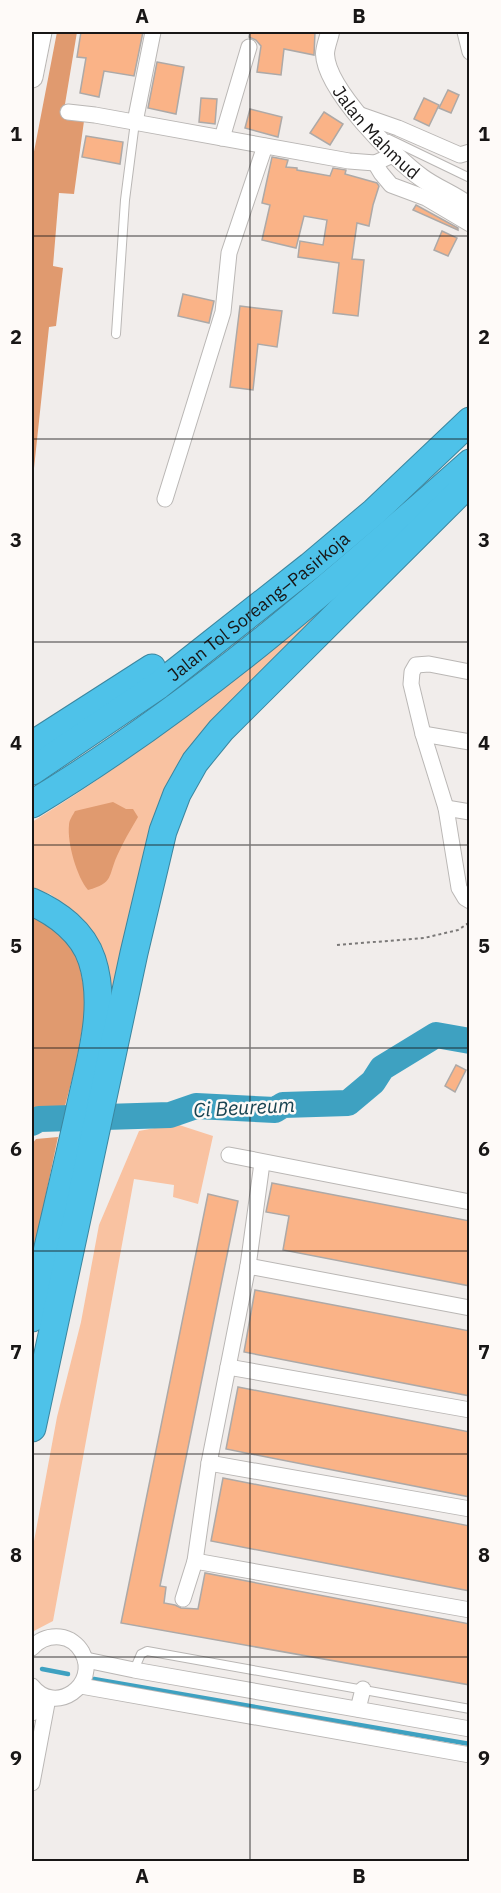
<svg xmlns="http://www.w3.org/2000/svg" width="501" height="1893" viewBox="0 0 501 1893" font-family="'IBM Plex Sans',sans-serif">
<rect width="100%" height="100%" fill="#f1edeb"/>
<g fill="#f9c2a1">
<path d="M334,601L215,723L110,1011L104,958L81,918L50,894L32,889V822C138,757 236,679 334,601Z"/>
<polygon points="176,1124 213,1136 198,1204 173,1197 174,1185 134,1179 53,1621 32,1632 32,1552 57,1417 81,1322 99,1225 139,1131"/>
</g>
<g fill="#e09a6f">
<polygon points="57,32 77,32 63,116 84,121 74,194 59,193 53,266 63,268 56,326 49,327 32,487 32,162"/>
<path d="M113,802L126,809H133L138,817C131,829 123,842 117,856C108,876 114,883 88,890C77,877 67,843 69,825C69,820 73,815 75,811Z"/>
<polygon points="32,915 47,920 77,954 87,1003 75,1068 65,1106 42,1106 32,1112"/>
<polygon points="58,1137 32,1261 32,1144 36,1139"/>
</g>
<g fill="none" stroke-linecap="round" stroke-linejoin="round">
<g stroke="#3ea1c1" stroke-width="4.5">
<polyline points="42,1669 68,1674"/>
<polyline points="94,1679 470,1744"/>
</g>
<polyline stroke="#3ea1c1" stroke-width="26" points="32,1123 39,1119 170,1115 196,1106 275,1110 283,1105 348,1103 373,1082 382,1068 436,1035 470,1041"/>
</g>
<g fill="#fab387" stroke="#ada9a7" stroke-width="1.5">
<polygon points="81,32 143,32 134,76 104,71 99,97 80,93 86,58 77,57"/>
<polygon points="250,32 315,32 314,55 284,49 281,75 257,72 261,46 256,40 249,37"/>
<polygon points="157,62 184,67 176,114 148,108"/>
<polygon points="448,90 459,95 451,113 439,108"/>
<polygon points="201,98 217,99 215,124 199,122"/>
<polygon points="424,98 439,105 429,126 414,119"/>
<polygon points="250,109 282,117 278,137 245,128"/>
<polygon points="324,112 343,124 330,145 310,133"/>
<polygon points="86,136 123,142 120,164 82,157"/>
<polygon points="272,157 288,160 286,167 297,168 297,170 330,176 333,168 346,170 345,174 377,183 379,186 373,205 369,226 357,223 352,259 364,260 358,316 333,313 339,263 298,257 300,241 323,245 327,220 304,216 296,248 262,240 270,205 262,203"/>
<polygon points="416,205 458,228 458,230 413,210"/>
<polygon points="442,231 457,238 448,256 434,250"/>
<polygon points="183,294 214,301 209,323 178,316"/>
<polygon points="240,306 282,311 277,347 258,344 253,390 230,387"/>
<polygon points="456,1065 466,1070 455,1092 445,1086"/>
<polygon points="272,1183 470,1221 470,1286 283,1250 289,1216 266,1212"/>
<polygon points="208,1194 238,1201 160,1586 166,1587 164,1603 175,1605 181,1608 198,1609 205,1573 470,1624 470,1685 121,1623"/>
<polygon points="255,1290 470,1331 470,1396 244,1352"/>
<polygon points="238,1387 470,1432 470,1497 226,1449"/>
<polygon points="223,1478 470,1526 470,1591 211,1541"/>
</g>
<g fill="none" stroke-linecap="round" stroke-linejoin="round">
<defs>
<g id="service">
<polyline points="389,139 470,178"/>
<polyline points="116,334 125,200 135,122"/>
<polyline points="134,1670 141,1654 147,1651 470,1709"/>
</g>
<g id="minor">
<polyline points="465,32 470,52"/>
<polyline points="68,112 95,115 349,161 375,163 395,154"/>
<polyline points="358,114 398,128 460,155 470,152"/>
<polyline points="135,122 153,32"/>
<polyline points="222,138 249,47"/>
<polyline points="375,163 381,173 391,185 426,198 470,224"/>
<polyline points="165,499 223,312 229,253 265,146"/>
<polyline points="470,672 429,664 416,665 412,672 411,684 423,734 446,808 459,888 465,898 470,901"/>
<polyline points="423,734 470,742"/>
<polyline points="446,808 470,812"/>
<polyline points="229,1155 470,1202"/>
<polyline points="248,1266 470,1308"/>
<polyline points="228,1367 470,1410"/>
<polyline points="209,1463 470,1509"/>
<polyline points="195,1561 470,1610"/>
<polyline points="183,1599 195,1561 209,1463 248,1266 262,1163"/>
<path d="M32,1648C39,1640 49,1636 60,1637C70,1638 78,1645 82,1652C100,1685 55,1716 32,1686"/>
<polyline points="86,1660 134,1670 470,1729"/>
<polyline points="81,1686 470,1755"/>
<polyline points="358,1709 363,1689"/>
<polyline points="32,1713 36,1692"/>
<polyline points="32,1783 48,1698"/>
</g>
<g id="tertiary">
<path id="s1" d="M330,32C329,38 325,47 325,54C326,89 394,158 422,178C437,189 455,195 470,207"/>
</g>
<polyline id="secondary" points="32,77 41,32"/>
<g id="motorway">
<polyline points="32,745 152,668"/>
<path id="s2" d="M32,771L159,685L310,566L374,512L470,421"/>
<path d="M32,804C191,708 331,586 470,463"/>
<path d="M32,902C57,913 83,932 92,960C108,1009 89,1064 79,1113C64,1181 47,1249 32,1318"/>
<polyline points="32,1428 134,953 163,831 177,794 195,762 221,730 470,482"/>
</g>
</defs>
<use href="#service" stroke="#bab7b5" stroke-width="10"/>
<use href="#minor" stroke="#bab7b5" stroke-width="17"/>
<use href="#tertiary" stroke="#bab7b5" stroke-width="20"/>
<use href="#secondary" stroke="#bab7b5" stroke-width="23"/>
<use href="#motorway" stroke="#3b869f" stroke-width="29"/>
<polyline stroke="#7b7978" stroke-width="2" stroke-dasharray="3 3" stroke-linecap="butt" points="337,945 424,938 458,930 470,922"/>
<use href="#service" stroke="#fff" stroke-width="8"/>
<use href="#minor" stroke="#fff" stroke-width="15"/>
<use href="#tertiary" stroke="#fff" stroke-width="18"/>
<use href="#secondary" stroke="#fff" stroke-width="21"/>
<use href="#motorway" stroke="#4ec2e9" stroke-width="27"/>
</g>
<path fill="none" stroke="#181616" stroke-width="1.5" stroke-opacity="0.55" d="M250,32V1862M32,236H470M32,439H470M32,642H470M32,845H470M32,1048H470M32,1251H470M32,1454H470M32,1657H470"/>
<g text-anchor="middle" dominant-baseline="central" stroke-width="5" stroke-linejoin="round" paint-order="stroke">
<g font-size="18" fill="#181616" stroke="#fefaf8">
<text stroke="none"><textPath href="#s1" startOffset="118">Jalan Mahmud</textPath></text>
<text stroke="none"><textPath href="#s2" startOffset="280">Jalan Tol Soreang–Pasirkoja</textPath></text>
</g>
<g font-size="20" font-style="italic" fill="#194452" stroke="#fefaf8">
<text transform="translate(244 1107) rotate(-3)">Ci Beureum</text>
</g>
</g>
<rect width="501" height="1893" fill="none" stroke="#fefaf8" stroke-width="66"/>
<rect x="33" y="33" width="435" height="1827" fill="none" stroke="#181616" stroke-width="2"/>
<g font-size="20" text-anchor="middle" font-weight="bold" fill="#181616">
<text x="142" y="23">A</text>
<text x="359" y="23">B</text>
<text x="16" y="141">1</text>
<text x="484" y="141">1</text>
<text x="16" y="344">2</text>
<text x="484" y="344">2</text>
<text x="16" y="547">3</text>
<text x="484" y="547">3</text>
<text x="16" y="750">4</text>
<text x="484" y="750">4</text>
<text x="16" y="953">5</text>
<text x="484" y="953">5</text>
<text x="16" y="1156">6</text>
<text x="484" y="1156">6</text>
<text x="16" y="1359">7</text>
<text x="484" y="1359">7</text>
<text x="16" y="1562">8</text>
<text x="484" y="1562">8</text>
<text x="16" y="1765">9</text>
<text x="484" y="1765">9</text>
<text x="142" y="1883">A</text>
<text x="359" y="1883">B</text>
</g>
</svg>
